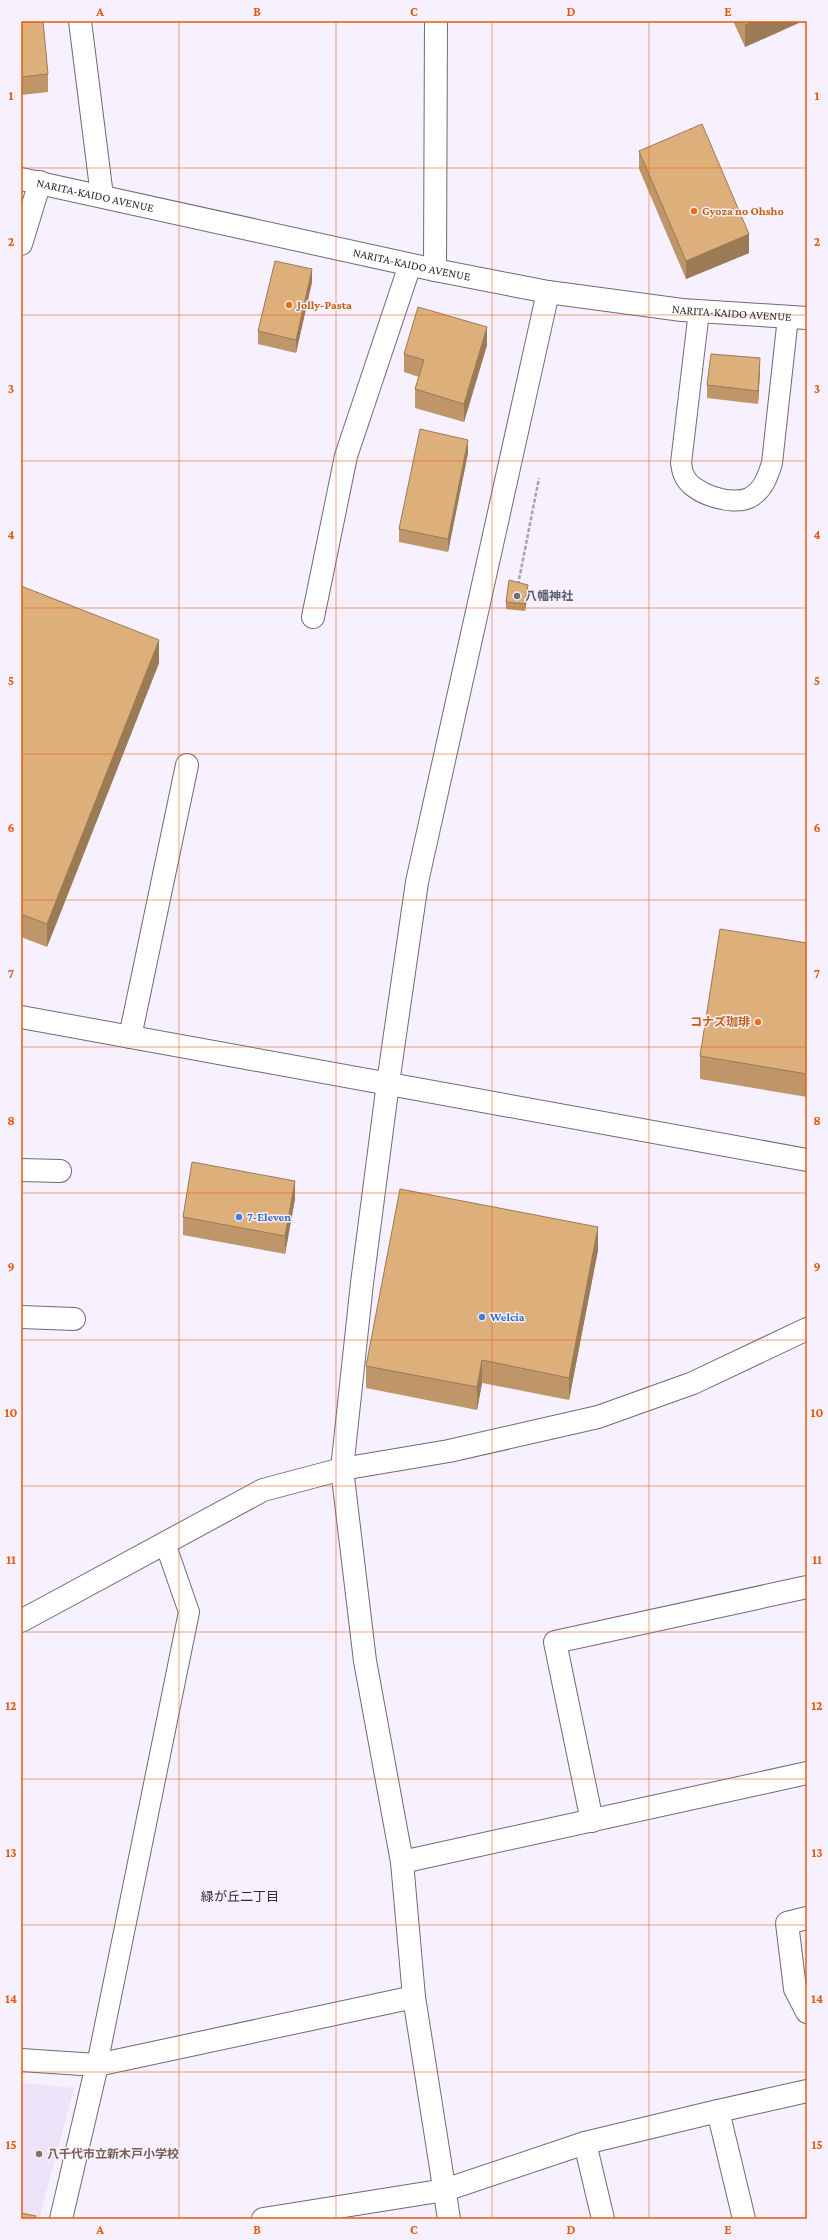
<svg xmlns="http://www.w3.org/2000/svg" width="828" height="2240" viewBox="0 0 828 2240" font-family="'Crimson Pro','Noto Sans JP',serif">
<rect width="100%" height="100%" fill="#f6f0ff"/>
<polygon fill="#ece3f8" points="21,2083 74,2088 39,2219 21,2219"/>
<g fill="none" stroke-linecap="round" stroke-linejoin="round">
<defs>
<g id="lane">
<path d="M699,311L681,463C682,467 682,472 684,475C691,494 732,506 749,498C763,491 768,476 772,463L788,317"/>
<polyline points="97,2065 189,1612 165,1543"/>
</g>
<g id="street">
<polyline points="80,21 102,196"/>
<polyline points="21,244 40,182"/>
<polyline points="435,270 436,21"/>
<polyline points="313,617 346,456 410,265"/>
<polyline points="130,1037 187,765"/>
<polyline points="21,1170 60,1171"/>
<polyline points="21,1317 74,1319"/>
<polyline points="21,1621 263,1490 342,1469 449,1451 598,1417 693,1383 807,1329"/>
<polyline points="592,1821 555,1642 807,1587"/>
<polyline points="402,1862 807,1773"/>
<polyline points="807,1918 787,1923 795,1989 807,2012"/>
<polyline points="21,2060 97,2065 414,1997"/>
<polyline points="718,2111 807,2091"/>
<polyline points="585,2143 603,2219"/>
<polyline points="61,2219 97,2065"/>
<polyline points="263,2219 445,2190 585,2143 718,2111 744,2219"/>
<polyline points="449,2219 414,1997 402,1862 365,1661 342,1469 362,1283 388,1083 417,882 548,292"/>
</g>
<polyline id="secondary" points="21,1017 807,1160"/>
<g id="highway">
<path id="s1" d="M21,179L435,270L548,292L682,310L807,318"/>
</g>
</defs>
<use href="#lane" stroke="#706a77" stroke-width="22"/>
<use href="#street" stroke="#706a77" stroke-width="24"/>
<use href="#secondary" stroke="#706a77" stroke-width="24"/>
<use href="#highway" stroke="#706a77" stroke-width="24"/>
<polyline stroke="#a7a3ae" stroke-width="2.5" stroke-dasharray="4 2" stroke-linecap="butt" points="518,585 539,478"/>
<use href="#lane" stroke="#fff" stroke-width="20"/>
<use href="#street" stroke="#fff" stroke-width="22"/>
<use href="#secondary" stroke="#fff" stroke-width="22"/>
<use href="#highway" stroke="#fff" stroke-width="22"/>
</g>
<g fill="#be966a">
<polygon points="21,21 48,74 48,92 21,95"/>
<polygon points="733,21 803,21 745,47"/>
<polygon points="639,151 749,253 686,279 639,169"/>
<polygon points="312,282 296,353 258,344 258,331"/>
<polygon points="487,345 464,422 415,408 415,389 419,377 404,372 404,354"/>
<polygon points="760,371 758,404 707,398 707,385"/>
<polygon points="468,453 448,552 399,542 399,529"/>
<polygon points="21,586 159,663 47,947 21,937"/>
<polygon points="528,592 525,611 506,609 506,602"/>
<polygon points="807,943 807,1097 700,1079 700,1056"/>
<polygon points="295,1199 285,1254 183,1235 183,1217"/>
<polygon points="598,1250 569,1400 482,1383 477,1410 366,1388 366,1366"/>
</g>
<g fill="#9b7a56">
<polygon points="753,21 803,21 745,47 745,25"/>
<polygon points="749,234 749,253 686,279 686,261"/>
<polygon points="312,269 312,282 296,353 296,340"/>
<polygon points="487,327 487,345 464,422 464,404"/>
<polygon points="760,358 760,371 758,404 758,391"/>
<polygon points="468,440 468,453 448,552 448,539"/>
<polygon points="528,585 528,592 525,611 525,604"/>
<polygon points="159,640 159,663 47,947 47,924"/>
<polygon points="295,1181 295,1199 285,1254 285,1236"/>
<polygon points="598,1227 598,1250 569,1400 569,1378"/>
<polygon points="482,1360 482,1383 477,1410 477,1387"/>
</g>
<g fill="#ddaf7b" stroke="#9b7a56">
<polygon points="21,21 43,21 48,74 21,77"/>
<polygon points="743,21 753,21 745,25"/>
<polygon points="702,124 749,234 686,261 639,151"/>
<polygon points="275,261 312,269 296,340 258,331"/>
<polygon points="418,307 487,327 464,404 415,389 424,360 404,354"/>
<polygon points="711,354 760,358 758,391 707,385"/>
<polygon points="420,429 468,440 448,539 399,529"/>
<polygon points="509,580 528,585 525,604 506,602"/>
<polygon points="21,586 159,640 47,924 21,914"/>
<polygon points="720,929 807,943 807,1074 700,1056"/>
<polygon points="192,1162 295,1181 285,1236 183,1217"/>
<polygon points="400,1189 598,1227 569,1378 482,1360 477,1387 366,1366"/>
<polygon points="21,2213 36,2216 35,2219 21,2219"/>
</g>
<path fill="none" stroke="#e8590c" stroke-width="1" stroke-opacity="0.55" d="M179,21V2219M336,21V2219M492,21V2219M649,21V2219M21,168H807M21,315H807M21,461H807M21,608H807M21,754H807M21,900H807M21,1047H807M21,1193H807M21,1340H807M21,1486H807M21,1632H807M21,1779H807M21,1925H807M21,2072H807"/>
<g fill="#e8710a" stroke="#f6f0ff" stroke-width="1.5">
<circle cx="694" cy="211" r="4"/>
<circle cx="289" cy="305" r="4"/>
<circle cx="758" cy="1022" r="4"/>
</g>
<circle fill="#6b7280" stroke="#f6f0ff" stroke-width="1.5" cx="517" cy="596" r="4"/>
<g fill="#3f7fe0" stroke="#f6f0ff" stroke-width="1.5">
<circle cx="239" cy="1217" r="4"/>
<circle cx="482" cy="1317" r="4"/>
</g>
<circle fill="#8d6e63" stroke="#f6f0ff" stroke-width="1.5" cx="39" cy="2154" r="4"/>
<g text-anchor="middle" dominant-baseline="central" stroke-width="3" stroke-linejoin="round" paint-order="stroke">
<g font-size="12" fill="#2d2b30" stroke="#f6f0ff">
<text stroke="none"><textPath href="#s1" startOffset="76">NARITA-KAIDO AVENUE</textPath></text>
<text stroke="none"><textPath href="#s1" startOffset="400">NARITA-KAIDO AVENUE</textPath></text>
<text stroke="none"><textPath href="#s1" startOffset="724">NARITA-KAIDO AVENUE</textPath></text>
</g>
<g font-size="12" font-weight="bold" fill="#c56008" stroke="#f6f0ff" text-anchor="start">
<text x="702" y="211">Gyoza no Ohsho</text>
<text x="297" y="305">Jolly-Pasta</text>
<text x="750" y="1022" text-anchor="end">コナズ珈琲</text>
</g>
<g font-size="12" font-weight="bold" fill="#5b616d" stroke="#f6f0ff" text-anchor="start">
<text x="525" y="596">八幡神社</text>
</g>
<g font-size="12" font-weight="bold" fill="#366cbe" stroke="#f6f0ff" text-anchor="start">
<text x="247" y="1217">7-Eleven</text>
<text x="490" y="1317">Welcia</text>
</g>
<g font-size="12" font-weight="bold" fill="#785e54" stroke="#f6f0ff" text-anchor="start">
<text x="47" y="2154">八千代市立新木戸小学校</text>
</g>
<g font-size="13" fill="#2d2b30" stroke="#f6f0ff">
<text x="240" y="1896">緑が丘二丁目</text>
</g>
</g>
<rect width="828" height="2240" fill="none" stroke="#f6f0ff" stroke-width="44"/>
<rect x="22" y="22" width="784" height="2196" fill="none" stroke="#e8590c" stroke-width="1.5"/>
<g font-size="13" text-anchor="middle" font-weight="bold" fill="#e8590c">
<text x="100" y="16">A</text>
<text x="257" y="16">B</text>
<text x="414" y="16">C</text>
<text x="571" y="16">D</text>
<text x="728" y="16">E</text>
<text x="11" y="100">1</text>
<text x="817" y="100">1</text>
<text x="11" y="246">2</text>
<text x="817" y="246">2</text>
<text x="11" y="393">3</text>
<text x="817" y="393">3</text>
<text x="11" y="539">4</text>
<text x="817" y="539">4</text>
<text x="11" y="685">5</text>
<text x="817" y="685">5</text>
<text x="11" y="832">6</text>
<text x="817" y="832">6</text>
<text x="11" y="978">7</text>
<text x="817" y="978">7</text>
<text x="11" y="1125">8</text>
<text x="817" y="1125">8</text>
<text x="11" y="1271">9</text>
<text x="817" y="1271">9</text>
<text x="11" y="1417">10</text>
<text x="817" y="1417">10</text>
<text x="11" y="1564">11</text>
<text x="817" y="1564">11</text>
<text x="11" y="1710">12</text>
<text x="817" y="1710">12</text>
<text x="11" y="1857">13</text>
<text x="817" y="1857">13</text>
<text x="11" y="2003">14</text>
<text x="817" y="2003">14</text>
<text x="11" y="2149">15</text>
<text x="817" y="2149">15</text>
<text x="100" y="2234">A</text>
<text x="257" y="2234">B</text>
<text x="414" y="2234">C</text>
<text x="571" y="2234">D</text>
<text x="728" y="2234">E</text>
</g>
</svg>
